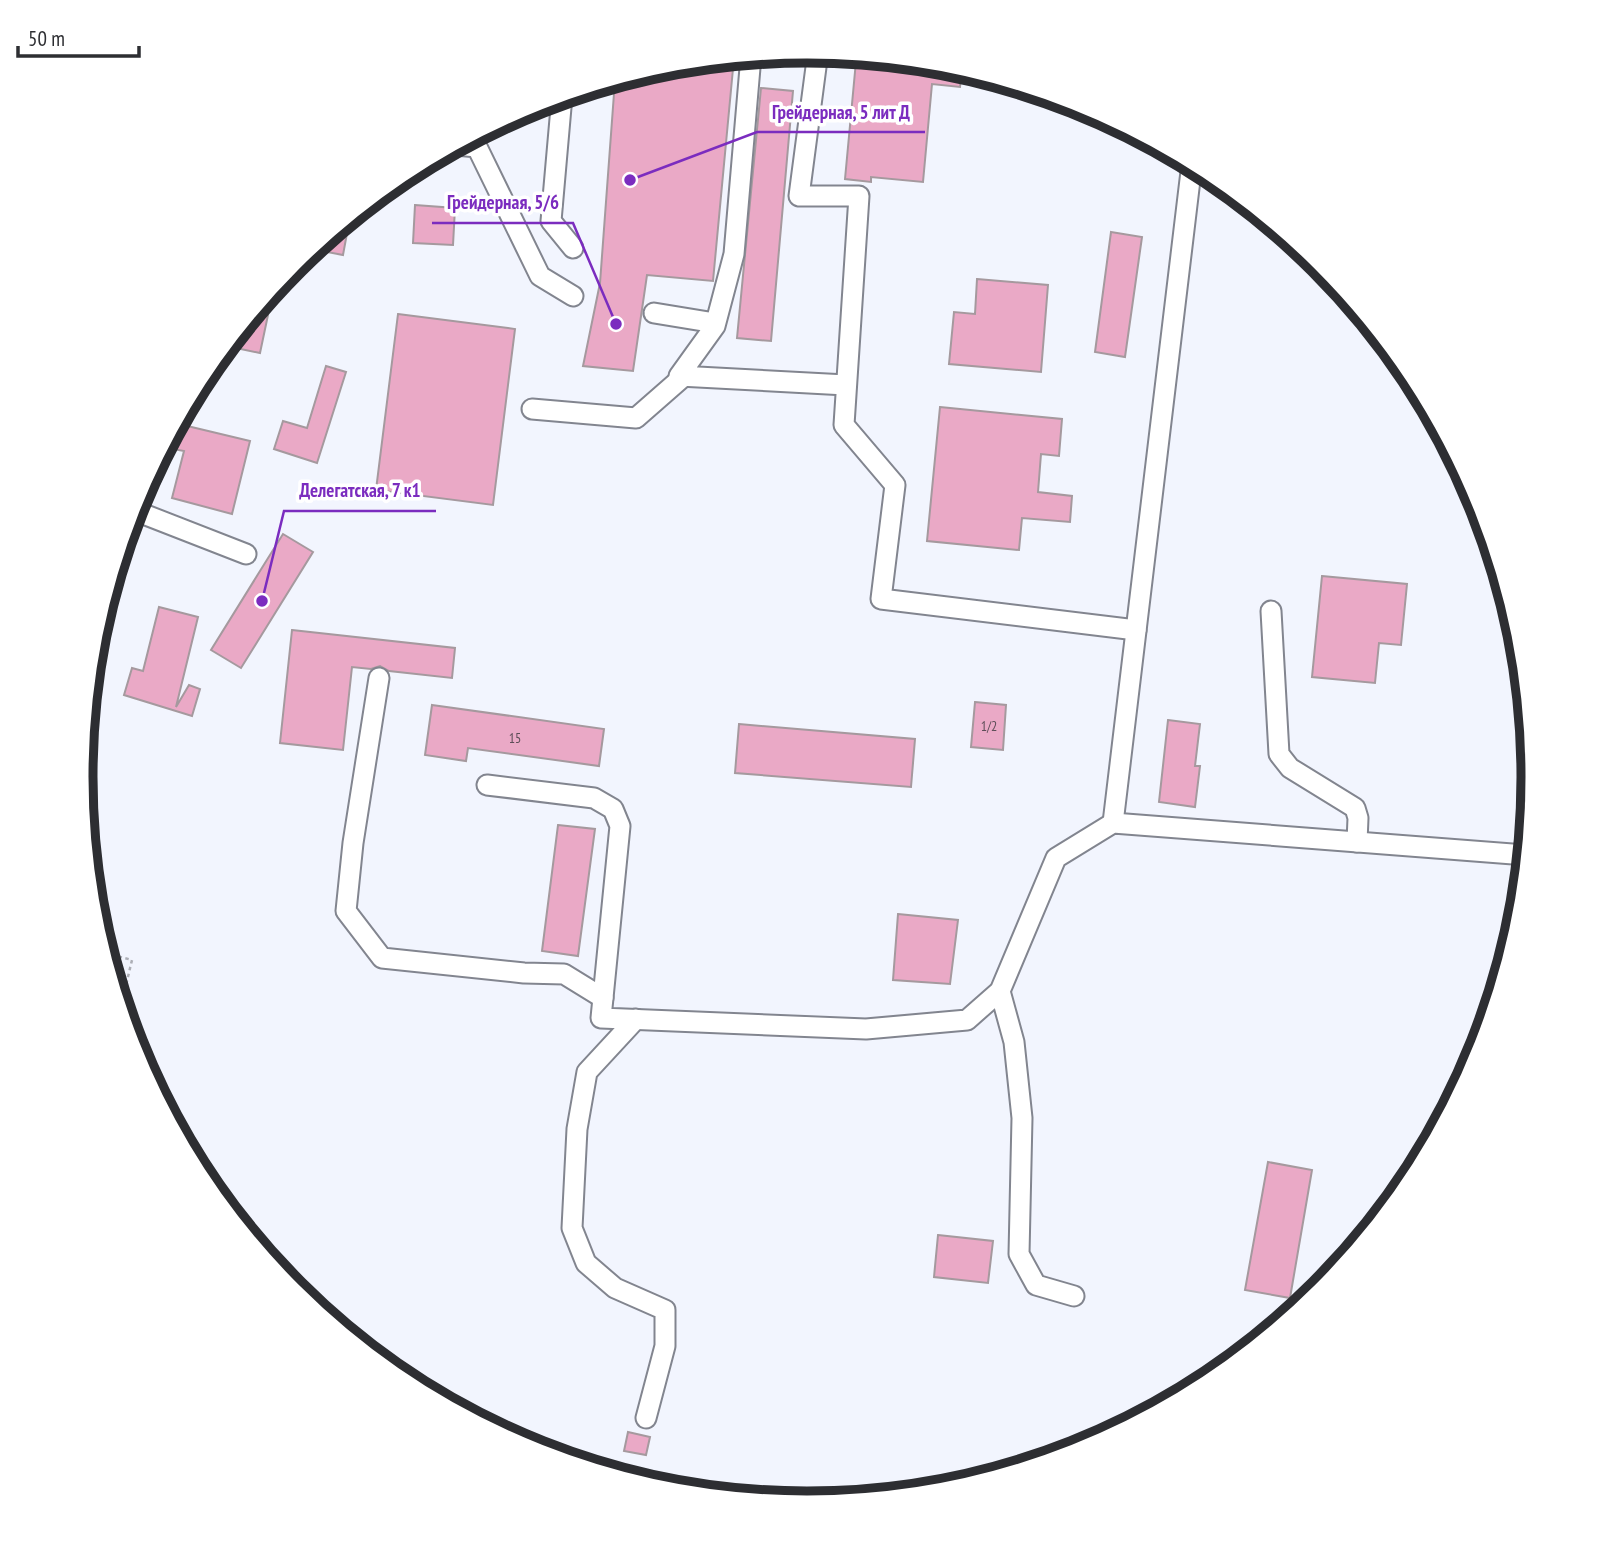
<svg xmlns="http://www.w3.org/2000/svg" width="1614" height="1554" viewBox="0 0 1614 1554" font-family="'PT Sans Narrow',sans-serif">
<rect width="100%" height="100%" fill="#f2f5fe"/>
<g fill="#eaa9c6" stroke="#a5999e" stroke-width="2">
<polygon points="734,58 713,281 647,275 633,371 583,366 600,283 615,80 666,65"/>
<polygon points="891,59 949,65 962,69 960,87 932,84 923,182 871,177 871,182 845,179 856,61 891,65"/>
<polygon points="761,88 793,91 771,341 737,338"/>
<polygon points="415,205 455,208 453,245 413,243"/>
<polygon points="350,217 343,255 311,249"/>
<polygon points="1111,232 1142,237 1125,357 1095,352"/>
<polygon points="977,279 1048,285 1041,372 949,364 954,312 975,314"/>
<polygon points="254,312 268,315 260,353 231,347 233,337"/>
<polygon points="398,314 515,329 493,505 376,490"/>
<polygon points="326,366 346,372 317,463 274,449 283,421 307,428"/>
<polygon points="940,407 1062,419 1059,456 1041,454 1038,492 1072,496 1070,522 1022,518 1019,550 927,541"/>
<polygon points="179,424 250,441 232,514 172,498 184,451 173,449"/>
<polygon points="283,534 313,552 241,668 211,650"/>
<polygon points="1322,576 1407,584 1401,645 1379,643 1375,683 1312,677"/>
<polygon points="159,607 198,617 176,707 189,685 200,689 192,716 124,695 132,668 143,671"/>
<polygon points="292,630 455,648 452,678 389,671 380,666 371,669 352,667 343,750 280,743"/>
<polygon points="975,702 1006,705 1003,750 971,747"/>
<polygon points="432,705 604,729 599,766 468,748 466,761 425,755"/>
<polygon points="1168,720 1200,724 1195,766 1200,766 1195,807 1159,802"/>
<polygon points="739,724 915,739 911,787 735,773"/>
<polygon points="558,825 595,829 578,956 542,951"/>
<polygon points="898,914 958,920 950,984 893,980"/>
<polygon points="1268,1162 1312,1170 1290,1298 1245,1290"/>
<polygon points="938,1235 993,1241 988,1283 934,1277"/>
<polygon points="628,1432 650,1437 646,1455 624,1451"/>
</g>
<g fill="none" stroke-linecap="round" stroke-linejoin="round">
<defs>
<g id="minor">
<polyline points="751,56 734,254 715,326 679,376 846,385"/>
<polyline points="816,67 799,196 859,196 844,425 895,485 881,599 1136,630"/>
<polyline points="562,96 551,221 573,248"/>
<polyline points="456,145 477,147 540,276 573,296"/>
<polyline points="654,313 715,323"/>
<polyline points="532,409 636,418 684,376"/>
<polyline points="133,510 246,554"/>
<polyline points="1271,611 1279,754 1290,768 1355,808 1358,818 1357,842"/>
<polyline points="379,678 353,843 346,911 382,958 524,973 564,974 603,998"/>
<polyline points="487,785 594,798 613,809 620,826 601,1018 866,1029 967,1020 1000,991 1056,858 1113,823 1526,855"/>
<polyline points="1113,823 1192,163"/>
<polyline points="1000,991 1014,1042 1022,1118 1019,1254 1036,1285 1074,1296"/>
<polyline points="636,1019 587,1072 577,1129 572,1228 586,1263 615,1288 665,1310 665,1346 646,1418"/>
</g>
</defs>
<use href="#minor" stroke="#82858f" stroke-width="23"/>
<polyline stroke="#adafb6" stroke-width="2.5" stroke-dasharray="3.5 3.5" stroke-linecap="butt" points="105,953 132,960 121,1006"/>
<use href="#minor" stroke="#fff" stroke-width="19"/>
</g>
<g text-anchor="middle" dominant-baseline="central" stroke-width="7" stroke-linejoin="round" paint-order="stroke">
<g font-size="14" fill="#5c4d57">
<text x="989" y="726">1/2</text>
<text x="515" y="738">15</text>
</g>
</g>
<path d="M0 0H1614V1554H0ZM93 777a714 714 0 1 1 1428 0a714 714 0 1 1-1428 0Z" fill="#fff" fill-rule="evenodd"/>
<path fill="none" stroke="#2d2e32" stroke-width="9" d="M93 777a714 714 0 1 1 1428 0a714 714 0 1 1-1428 0Z"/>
<path fill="none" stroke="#7b2cbf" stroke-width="2.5" d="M630 180L757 132H925M616 324L573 223H432M262 601L284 511H436"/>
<g fill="#7b2cbf" stroke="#fff" stroke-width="2.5">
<circle cx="630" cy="180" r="7"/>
<circle cx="616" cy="324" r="7"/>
<circle cx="262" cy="601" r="7"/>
</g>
<g font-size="19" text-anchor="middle" font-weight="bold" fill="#7b2cbf" stroke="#fff" stroke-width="7" stroke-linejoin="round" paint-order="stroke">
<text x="841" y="119">Грейдерная, 5 лит Д</text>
<text x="503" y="209">Грейдерная, 5/6</text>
<text x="360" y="497">Делегатская, 7 к1</text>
</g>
<path d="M18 46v10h121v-10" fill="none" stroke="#2d2e32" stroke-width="3.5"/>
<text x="28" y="46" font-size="21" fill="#2d2e32" stroke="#ffffff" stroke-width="5" paint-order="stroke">50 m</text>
</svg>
